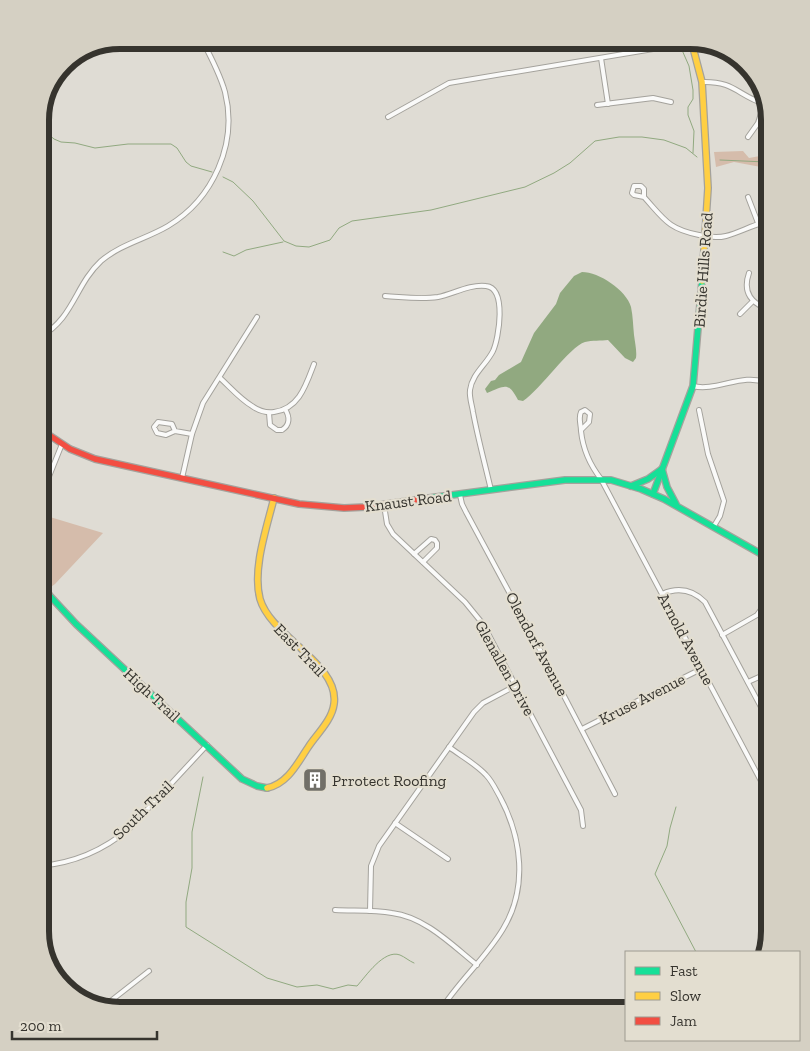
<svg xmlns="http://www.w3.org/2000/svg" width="810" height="1051" viewBox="0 0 810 1051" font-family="'Zilla Slab',serif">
<rect width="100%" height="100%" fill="#dfdcd4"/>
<g fill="#d5bcab">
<polygon points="743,151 749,158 766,155 770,158 770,175 761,167 734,162 716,167 714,152"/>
<path d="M40,514L103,533L55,584L48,589C35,575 40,533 40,514Z"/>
</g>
<path fill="#91a980" d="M582,272C599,272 626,290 631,307C633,316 633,326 634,335C635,343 637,351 636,358L633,362L625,358L608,340C601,341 592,340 585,342C569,347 541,389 523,401L518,400C508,381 505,386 487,393L485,389L491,381L495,380L499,375L521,362L534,333L556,304L560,293L574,276Z"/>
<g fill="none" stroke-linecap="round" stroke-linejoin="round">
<g stroke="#91a980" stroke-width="1">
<polyline points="679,40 679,41"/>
<polyline points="682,50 689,66 693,90 693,99 688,107 688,115 694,131 693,153"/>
<polyline points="40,127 54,139 61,142 75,143 95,148 128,144 171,144 177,148 186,162 191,166 212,172"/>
<polyline points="720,160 766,162 770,164"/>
<polyline points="223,177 233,182 253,201 284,241 296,246 309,247 330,240 339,228 352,221 431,210 525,187 554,173 570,163 595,141 619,137 642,137 664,140 686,148 697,157"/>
<polyline points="223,252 234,256 246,250 283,242"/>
<path d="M203,777L192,832V868L186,902V927L267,978L297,987L317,985L333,989L348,985L357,986C366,976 384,949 400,955C405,957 409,961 414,963"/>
<polyline points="676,807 670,828 667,846 655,874 696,952"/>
</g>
<defs>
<g id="street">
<polyline points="601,58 608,104"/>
<path d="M702,82C735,81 738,96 765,104"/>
<polyline points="597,105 653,98 671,102"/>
<polyline points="388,117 449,83 677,45 694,40"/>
<polyline points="748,137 758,123 764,104"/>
<path d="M644,197V189L641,186H634L632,193L634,195L644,197C664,219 668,229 699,235C708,237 718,238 726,236C741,232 754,224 770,221"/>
<polyline points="748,197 758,223"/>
<path d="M749,273C742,293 752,304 770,310"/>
<path d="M385,296C403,297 420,300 438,297C453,294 470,284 486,286C507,288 499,338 493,351C486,365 472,374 470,390C469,397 472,405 473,412C478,439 485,464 491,490"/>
<polyline points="740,314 753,301"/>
<path d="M40,337C74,318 75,285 101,261C121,244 146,239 168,226C213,199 238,144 225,92C220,74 211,57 202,40"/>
<path d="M220,378C230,387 240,399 252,406C259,411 266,413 274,412C299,409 306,385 314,364"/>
<path d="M693,386C716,392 744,372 766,383"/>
<polyline points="699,410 708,454 724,501 720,516 714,526"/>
<path d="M269,413L270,425L277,430H282C290,425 290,417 285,409"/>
<path d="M581,430L589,422L590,414L585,410L581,412C578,418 581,424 581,431C583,450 590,465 601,479L770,798"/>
<polyline points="175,431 172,424 158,422 154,427 157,433 166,435 175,431 192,434"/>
<polyline points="182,478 192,434 203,403 257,317"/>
<polyline points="460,495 462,504 466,512 537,644 615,794"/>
<polyline points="40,499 62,444"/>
<polyline points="384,505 387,524 393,534 465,602 483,624 581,810 583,826"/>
<polyline points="414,554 431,539 435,540 437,543 437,548 423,562"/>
<path d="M662,594C678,587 692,589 705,602L770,724"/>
<polyline points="722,635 757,615 770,597"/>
<polyline points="748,682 770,672"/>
<polyline points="582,729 701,669"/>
<polyline points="395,823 448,859"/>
<path d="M40,866C75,863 104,850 130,828L207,745"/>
<path d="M335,910C354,911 374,910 392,913C425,917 452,945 477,965"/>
<polyline points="370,911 371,866 379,846 474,712 483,703 515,686"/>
<polyline points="103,1007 149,971"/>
<path d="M440,1011C458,982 485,959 503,929C528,888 522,838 500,797C496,790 492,781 486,775C476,764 461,756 449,747"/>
</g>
<g id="fast">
<polyline points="662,469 667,487 676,504"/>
<polyline points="631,486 648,479 662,469"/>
<polyline points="653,494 693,386 702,281"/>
<polyline points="429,498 565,480 611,480 641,489 664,499 770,559"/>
<polyline points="40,581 50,596 76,624 242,779 257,786 267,788"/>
</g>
<g id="slow">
<polyline points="691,40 702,82 708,188 702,281"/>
<path d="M267,788C288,784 298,762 309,746C317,734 332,720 334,704C340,664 271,637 260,599C252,569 267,527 274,498"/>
</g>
<polyline id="jam" points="40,429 70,449 95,459 299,504 344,508 366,507 429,498"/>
</defs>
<use href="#street" stroke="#a4a29c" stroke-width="6"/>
<use href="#fast" stroke="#a4a29c" stroke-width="8"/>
<use href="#slow" stroke="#a4a29c" stroke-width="8"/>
<use href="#jam" stroke="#a4a29c" stroke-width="8"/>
<use href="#street" stroke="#fafaf9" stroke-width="4"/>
<use href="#fast" stroke="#16e098" stroke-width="5.5"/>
<use href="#slow" stroke="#ffcf43" stroke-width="5.5"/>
<use href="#jam" stroke="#f24e42" stroke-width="5.5"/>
</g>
<defs>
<symbol id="building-square" viewBox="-11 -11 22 22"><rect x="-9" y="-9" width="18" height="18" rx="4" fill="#716f68" stroke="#e3ded0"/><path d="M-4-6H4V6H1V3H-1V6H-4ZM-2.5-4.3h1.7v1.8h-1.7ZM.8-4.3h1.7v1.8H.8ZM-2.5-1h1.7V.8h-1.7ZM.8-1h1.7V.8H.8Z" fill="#fff"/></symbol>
</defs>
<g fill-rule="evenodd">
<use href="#building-square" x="301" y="766" width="28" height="28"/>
</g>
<g text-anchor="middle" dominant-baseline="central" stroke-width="4.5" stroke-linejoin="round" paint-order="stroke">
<g font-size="16" fill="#36342e" stroke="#e3ded0">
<text transform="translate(703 270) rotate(-86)">Birdie Hills Road</text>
<text transform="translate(408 501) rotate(-7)">Knaust Road</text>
<text transform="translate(686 639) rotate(62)">Arnold Avenue</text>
<text transform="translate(537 644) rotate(62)">Olendorf Avenue</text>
<text transform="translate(300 650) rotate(46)">East Trail</text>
<text transform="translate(505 668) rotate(61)">Glenallen Drive</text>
<text transform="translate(152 695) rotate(43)">High Trail</text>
<text transform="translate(642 699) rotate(-27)">Kruse Avenue</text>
<text transform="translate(143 810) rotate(-44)">South Trail</text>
</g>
<g font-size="16" fill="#36342e" stroke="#e3ded0" text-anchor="start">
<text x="332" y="780">Prrotect Roofing</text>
</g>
</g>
<path d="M0 0H810V1051H0ZM120 49H690A71 71 0 0 1 761 120V931A71 71 0 0 1 690 1002H120A71 71 0 0 1 49 931V120A71 71 0 0 1 120 49Z" fill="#d5d0c3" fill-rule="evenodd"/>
<path fill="none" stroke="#36342e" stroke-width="6" d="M120 49H690A71 71 0 0 1 761 120V931A71 71 0 0 1 690 1002H120A71 71 0 0 1 49 931V120A71 71 0 0 1 120 49Z"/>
<rect x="625" y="951" width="175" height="90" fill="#e3ded0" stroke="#9e9a8f"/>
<rect x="635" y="967" width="25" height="8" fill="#16e098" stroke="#9e9a8f"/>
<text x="670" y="976" font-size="15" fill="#36342e">Fast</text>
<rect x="635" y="992" width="25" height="8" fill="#ffcf43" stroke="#9e9a8f"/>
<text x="670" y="1001" font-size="15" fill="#36342e">Slow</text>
<rect x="635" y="1017" width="25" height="8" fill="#f24e42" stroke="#9e9a8f"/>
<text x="670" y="1026" font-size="15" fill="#36342e">Jam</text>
<path d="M12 1031v8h145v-8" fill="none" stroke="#36342e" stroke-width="2.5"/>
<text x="20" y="1031" font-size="15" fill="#36342e" stroke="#e3ded0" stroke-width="4" paint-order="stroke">200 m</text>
</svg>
